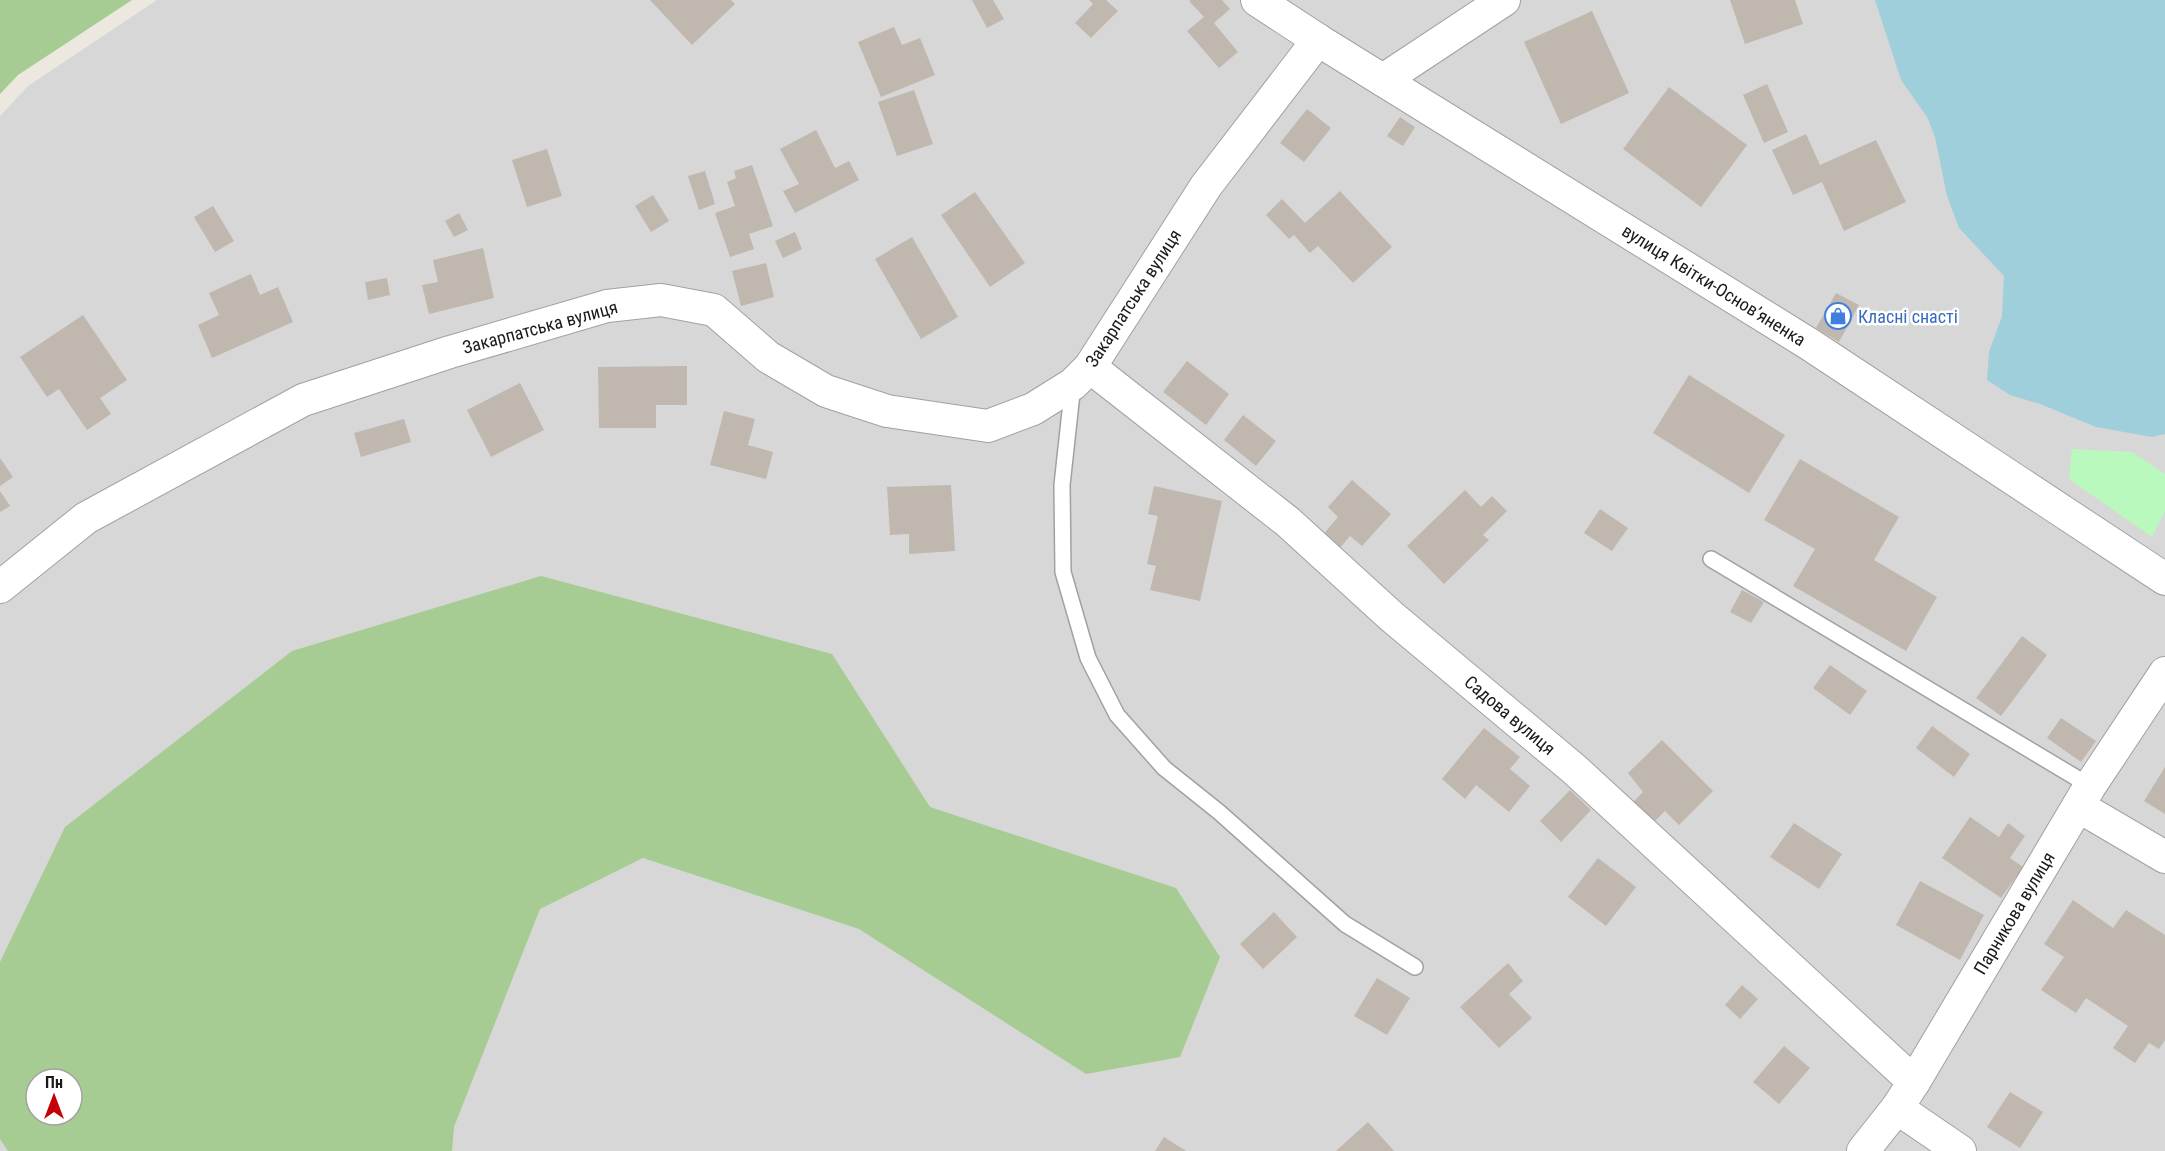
<svg xmlns="http://www.w3.org/2000/svg" width="2165" height="1151" viewBox="0 0 2165 1151" font-family="'Roboto Condensed',sans-serif">
<rect width="100%" height="100%" fill="#ece8df"/>
<path fill="#d8d7d7" fill-rule="evenodd" d="M157,0H2165V1151H0V116L28,86ZM36,1079H72V1115H36Z"/>
<g fill="#a6cc93" fill-rule="evenodd">
<polygon points="0,0 132,0 18,75 0,94"/>
<path d="M541,576L832,654L930,807L1176,888L1220,957L1180,1057L1086,1074L859,929L643,858L540,909L454,1127L452,1151H8L0,1139V962L65,827L292,651ZM36,1079H72V1115H36Z"/>
</g>
<polygon fill="#baf9bd" points="2072,449 2132,452 2165,474 2165,511 2152,537 2069,479"/>
<polygon fill="#9fcfdb" points="1875,0 2165,0 2165,434 2152,437 2096,427 2040,404 2010,395 1987,380 1989,352 2002,316 2004,276 1959,228 1947,196 1935,137 1927,117 1901,80"/>
<g fill="#c0b7af">
<polygon points="650,0 731,0 735,4 692,45"/>
<polygon points="972,0 993,0 1004,19 987,28"/>
<polygon points="1089,0 1106,0 1118,11 1091,38 1075,23 1093,4"/>
<polygon points="1191,0 1222,0 1230,9 1214,23 1238,52 1219,68 1187,31 1204,17 1189,1"/>
<polygon points="1730,0 1795,0 1803,24 1745,44"/>
<polygon points="1592,11 1629,93 1561,124 1524,42"/>
<polygon points="894,27 902,45 920,38 935,75 881,97 858,42"/>
<polygon points="1767,84 1788,132 1764,143 1743,95"/>
<polygon points="1669,87 1747,145 1701,207 1623,149"/>
<polygon points="914,90 933,144 897,156 878,102"/>
<polygon points="1307,109 1331,128 1304,162 1280,143"/>
<polygon points="1400,117 1415,127 1403,146 1387,136"/>
<polygon points="816,130 835,168 849,161 859,180 795,213 783,191 799,184 780,149"/>
<polygon points="1806,134 1820,165 1876,140 1906,202 1844,231 1822,182 1793,195 1772,150"/>
<polygon points="547,149 562,196 527,207 512,160"/>
<polygon points="752,165 773,226 749,234 754,249 730,257 715,213 735,206 727,182 736,178 734,171"/>
<polygon points="705,171 715,204 699,210 688,176"/>
<polygon points="1340,191 1392,247 1353,283 1318,246 1310,253 1294,235 1289,239 1266,215 1282,199 1305,223"/>
<polygon points="975,192 1025,263 990,287 941,215"/>
<polygon points="653,195 669,221 651,232 635,206"/>
<polygon points="213,206 234,241 215,252 194,217"/>
<polygon points="459,213 468,230 454,237 445,221"/>
<polygon points="795,232 802,249 783,258 775,241"/>
<polygon points="912,237 958,317 921,339 875,259"/>
<polygon points="483,248 494,298 429,314 422,285 438,282 433,260"/>
<polygon points="766,263 774,297 741,306 732,271"/>
<polygon points="251,274 260,295 278,287 293,322 212,358 198,325 219,315 209,293"/>
<polygon points="387,278 390,295 368,300 365,282"/>
<polygon points="1836,293 1859,305 1839,342 1816,328"/>
<polygon points="83,315 127,380 100,398 111,414 87,430 59,389 47,397 20,357"/>
<polygon points="1187,361 1229,394 1206,425 1163,392"/>
<polygon points="687,366 687,405 656,405 656,428 599,428 598,367"/>
<polygon points="1689,375 1785,435 1749,493 1653,433"/>
<polygon points="520,383 544,430 491,457 467,410"/>
<polygon points="724,411 755,419 748,445 773,452 766,479 710,465"/>
<polygon points="1243,415 1276,441 1256,466 1224,440"/>
<polygon points="404,419 411,442 361,457 354,433"/>
<polygon points="0,458 13,477 0,486"/>
<polygon points="1800,459 1899,517 1874,560 1937,597 1906,651 1793,586 1815,549 1764,520"/>
<polygon points="1352,480 1391,514 1362,546 1350,536 1339,549 1323,535 1338,517 1328,507"/>
<polygon points="951,485 955,551 909,554 909,534 890,535 887,487"/>
<polygon points="1154,486 1222,501 1200,601 1150,590 1156,566 1147,564 1158,516 1148,514"/>
<polygon points="1465,490 1481,507 1492,496 1507,511 1483,535 1489,540 1444,584 1407,546"/>
<polygon points="0,491 10,506 0,512"/>
<polygon points="1600,509 1628,528 1612,551 1584,533"/>
<polygon points="1742,590 1764,602 1751,623 1730,612"/>
<polygon points="2022,636 2047,655 2001,716 1976,698"/>
<polygon points="1830,665 1867,691 1850,715 1813,688"/>
<polygon points="2061,718 2096,741 2081,762 2047,738"/>
<polygon points="1932,726 1970,754 1954,777 1916,748"/>
<polygon points="1484,728 1520,757 1510,769 1530,786 1509,812 1476,785 1465,799 1442,779"/>
<polygon points="1662,740 1713,791 1679,825 1665,811 1653,823 1633,802 1643,792 1628,773"/>
<polygon points="2165,767 2165,814 2144,801"/>
<polygon points="1570,790 1591,810 1561,842 1540,821"/>
<polygon points="1970,817 1999,837 2008,823 2025,836 2010,858 2023,867 2001,898 1942,858"/>
<polygon points="1794,823 1842,854 1819,889 1770,857"/>
<polygon points="1598,858 1636,887 1606,926 1568,897"/>
<polygon points="1920,881 1984,915 1960,960 1896,925"/>
<polygon points="2073,900 2113,928 2126,910 2165,935 2165,1040 2159,1049 2149,1043 2135,1063 2113,1048 2128,1026 2086,998 2076,1013 2041,990 2064,957 2044,944"/>
<polygon points="1274,912 1297,937 1263,969 1240,944"/>
<polygon points="1508,963 1523,981 1509,994 1532,1018 1499,1048 1460,1007"/>
<polygon points="1377,978 1410,998 1387,1035 1354,1016"/>
<polygon points="1742,985 1758,999 1740,1019 1725,1005"/>
<polygon points="1784,1046 1810,1068 1779,1104 1753,1082"/>
<polygon points="2010,1092 2043,1112 2020,1148 1987,1127"/>
<polygon points="1368,1122 1394,1151 1336,1151"/>
<polygon points="1164,1137 1186,1151 1155,1151"/>
</g>
<g fill="none" stroke-linecap="round" stroke-linejoin="round">
<defs>
<g id="lane">
<polyline points="1073,384 1062,485 1063,572 1088,658 1117,715 1164,768 1219,812 1345,924 1415,967"/>
<polyline points="1711,559 2090,786"/>
</g>
<g id="street">
<polyline points="1257,0 1318,40 1809,344 2165,579"/>
<polyline points="1383,80 1504,0"/>
<polyline points="1090,367 1288,522 1391,616 1574,769 1914,1082"/>
<polyline points="0,587 86,518 303,400 450,352 607,306 661,300 714,310 768,357 826,391 887,411 988,426 1033,409 1073,384 1090,367 1206,186 1318,40"/>
<polyline points="2078,806 2165,857"/>
<polyline points="1897,1108 1960,1151"/>
<polyline points="1863,1151 1897,1108 1914,1082 2090,786 2165,673"/>
</g>
</defs>
<use href="#lane" stroke="#a1a1a1" stroke-width="18"/>
<use href="#street" stroke="#a1a1a1" stroke-width="34"/>
<use href="#lane" stroke="#fff" stroke-width="15"/>
<use href="#street" stroke="#fff" stroke-width="32"/>
</g>
<defs>
<symbol id="shop-ring" viewBox="-11 -11 22 22"><circle r="9.5" fill="#fff" stroke="#3f7fe0" stroke-width="1.5"/><path d="M-5-2.5h2.3a2.7 3.5 0 0 1 5.4 0H5L5.5 6h-11ZM-1.5-2.5h3a1.5 2.3 0 0 0-3 0Z" fill="#3f7fe0"/></symbol>
</defs>
<g fill-rule="evenodd">
<use href="#shop-ring" x="1823" y="301" width="30" height="30"/>
</g>
<g text-anchor="middle" dominant-baseline="central" stroke-width="5" stroke-linejoin="round" paint-order="stroke">
<g font-size="18" fill="#1a1a1a" stroke="#fff">
<text transform="translate(1714 285) rotate(32)">вулиця Квітки-Основ’яненка</text>
<text transform="translate(1133 298) rotate(-57)">Закарпатська вулиця</text>
<text transform="translate(540 327) rotate(-15)">Закарпатська вулиця</text>
<text transform="translate(1510 715) rotate(40)">Садова вулиця</text>
<text transform="translate(2014 913) rotate(-59)">Парникова вулиця</text>
</g>
<g font-size="18" fill="#366cbe" stroke="#fff" text-anchor="start">
<text x="1858" y="316">Класні снасті</text>
</g>
</g>
<g transform="translate(54 1097)"><circle r="28" fill="#ffffff" stroke="#a3a3a3" stroke-width="1.5"/>
<path d="M0-4.5L10 22L0 15L-10 22Z" fill="#c50006"/>
<text y="-9" font-size="16" font-weight="bold" text-anchor="middle" fill="#1a1a1a">Пн</text>
</g>
</svg>
